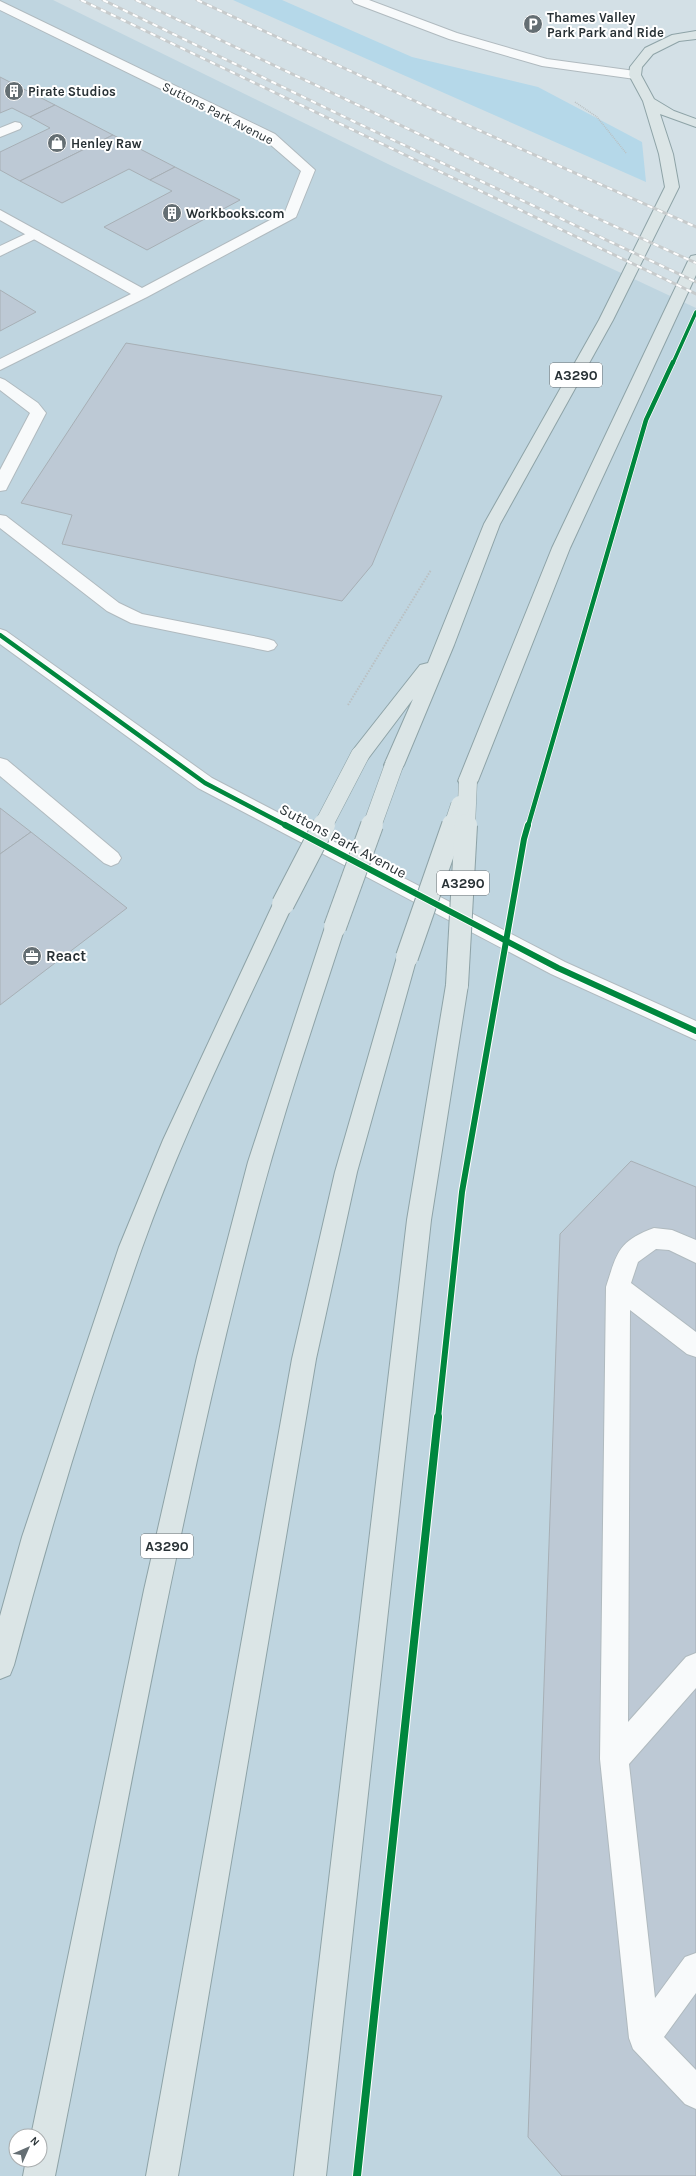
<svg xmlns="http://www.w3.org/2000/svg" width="696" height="2176" viewBox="0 0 696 2176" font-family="Karla,sans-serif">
<rect width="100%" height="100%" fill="#d3e0e6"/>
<path fill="#bfd5e0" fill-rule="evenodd" d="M0,0H53L390,165L696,308V2176H0ZM16,2136H40V2160H16Z"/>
<polygon fill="#b5d8e9" points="233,0 282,0 412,57 538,87 642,142 646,182"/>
<g fill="#bdc9d5" stroke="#a7afb5">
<polygon points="0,77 55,105 30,117 12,108 0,113"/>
<polygon points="55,105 113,135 20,181 0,170 0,152 50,128 30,117"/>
<polygon points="113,135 175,167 150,180 129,169 62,203 20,181"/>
<polygon points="175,167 240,200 147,250 104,227 172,191 150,180"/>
<polygon points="0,290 36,312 0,331"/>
<polygon points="126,343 442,396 372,565 342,601 62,544 72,515 21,503"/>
<polygon points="0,808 31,832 0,854"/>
<polygon points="31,832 127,908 0,1005 0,854"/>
<polygon points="631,1161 696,1187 696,2176 562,2176 528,2137 560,1234"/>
</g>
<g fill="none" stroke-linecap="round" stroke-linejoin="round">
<defs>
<g id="service">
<polygon points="352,0 369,0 457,33 547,59 635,71 641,75 635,79 542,66 449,39 354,3"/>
<polygon points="15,122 20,123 22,126 20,129 0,137 0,128"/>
<polygon points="34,230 39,231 41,234 39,237 0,256 0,246"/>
<polygon points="0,378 5,380 38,403 46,413 8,486 6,490 0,491 0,470 30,413 0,390"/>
<polygon points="0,515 6,516 119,603 142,614 268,639 274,641 277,645 274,649 268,651 131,623 107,611 0,528"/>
<path d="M654,1228L672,1230L696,1240V1263L669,1250L656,1249L638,1262L631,1283L696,1332V1357L687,1354L630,1310L628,1722L686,1657L696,1653V1688L629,1764L655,1998L685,1957L696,1953V1993L664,2037L696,2070V2109L685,2104L633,2049L629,2038L600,1759L606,1287C617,1253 618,1241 654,1228Z"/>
</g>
<g id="minor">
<polygon points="0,1 275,134 315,170 296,217 147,297 0,370 0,359 131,294 0,220 0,210 142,288 285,212 301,171 265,140 0,10"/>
<polygon points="0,629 6,631 212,778 565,962 696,1021 696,1040 551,974 198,788 0,644"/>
<polygon points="0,758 7,760 118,853 121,858 118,863 111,866 104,863 0,776"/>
</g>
<g id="primary">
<polygon points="696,31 696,39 679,41 653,54 642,67 641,75 654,99 674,111 696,119 696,127 660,114 673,154 679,187 613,320 500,524 454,645 404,765 401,770 394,772 387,770 384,765 413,699 367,760 360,762 353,760 351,755 353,750 420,665 428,663 484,524 599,320 665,187 659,154 643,101 629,75 630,67 645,48 672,35"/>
<polygon points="696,255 696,275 570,548 478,781 475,786 468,788 461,786 458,781 552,548 689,259 691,256"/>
<path d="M283,896L290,898L293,904C241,1017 184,1130 142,1248C94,1385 51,1525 14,1665L10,1675L0,1679V1616L22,1537L119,1247L163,1140L273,904L276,898Z"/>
<path d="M335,919L342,921L345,927C315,1019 284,1111 259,1204C174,1524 120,1852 55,2176H23L26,2160H40V2136H31L144,1590L197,1357L248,1162L325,927L328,921Z"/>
<polygon points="407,949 414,951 417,957 357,1172 316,1359 178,2176 146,2176 292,1359 335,1172 397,957 400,951"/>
<polygon points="457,977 464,979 468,985 431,1220 326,2176 294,2176 407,1220 446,985 450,979"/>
</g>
</defs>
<use href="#service" stroke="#b0babf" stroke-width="2"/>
<use href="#minor" stroke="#b0babf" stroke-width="2"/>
<use href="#primary" stroke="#8ea3a7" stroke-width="2"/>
<polyline stroke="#bac0c2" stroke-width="1.5" stroke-dasharray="1 1" stroke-linecap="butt" points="575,102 597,117 626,153"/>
<polyline stroke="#bac0c2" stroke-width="2" stroke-dasharray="1.5 1.5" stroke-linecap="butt" points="348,705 431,570"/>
<use href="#service" fill="#f8fafb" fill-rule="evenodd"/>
<use href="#minor" fill="#f8fafb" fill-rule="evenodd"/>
<use href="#primary" fill="#dbe5e6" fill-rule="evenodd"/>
<defs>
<g id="rail">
<polyline points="81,0 696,294"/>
<polyline points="103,0 357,123 696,282"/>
<polyline points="136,0 590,215 696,263"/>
<polyline points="197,0 456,120 696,227"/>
</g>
</defs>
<use href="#rail" stroke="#c7cbcc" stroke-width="3"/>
<use href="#rail" stroke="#fff" stroke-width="2" stroke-dasharray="5.5" stroke-linecap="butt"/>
<defs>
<g id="primary-bridge-far1">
<polyline points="323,826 360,755"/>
<polyline points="372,826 394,765"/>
<polyline points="453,826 460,805"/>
<polyline points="466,826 468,781"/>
</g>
<g id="primary-bridge">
<polyline points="283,904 324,825"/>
<polyline points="335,927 372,825"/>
<polyline points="407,957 453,825"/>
<polyline points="457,985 466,825"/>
</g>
</defs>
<use href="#primary-bridge-far1" stroke="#8ea3a7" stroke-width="19" stroke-linecap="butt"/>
<use href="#primary-bridge" stroke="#8ea3a7" stroke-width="24" stroke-linecap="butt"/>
<use href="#primary-bridge-far1" stroke="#dbe5e6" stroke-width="18"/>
<use href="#primary-bridge" stroke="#dbe5e6" stroke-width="22"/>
<defs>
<polyline id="cycleway-far3" points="673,363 696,312"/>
<g id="cycleway-far2">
<polyline points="0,635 205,783 287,826"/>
<polyline points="528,826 646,420 673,362"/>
</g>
<g id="cycleway-far1">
<polyline points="285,825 558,968 696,1031"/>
<polyline points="438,1418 462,1192 524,839 528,825"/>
</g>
<polyline id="cycleway" points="357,2176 438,1417"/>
</defs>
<use href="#cycleway-far3" stroke="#fff" stroke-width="5"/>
<use href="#cycleway-far2" stroke="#fff" stroke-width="6"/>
<use href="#cycleway-far1" stroke="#fff" stroke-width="8"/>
<use href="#cycleway" stroke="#fff" stroke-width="10"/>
<use href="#cycleway-far3" stroke="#00873e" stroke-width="3.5"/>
<use href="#cycleway-far2" stroke="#00873e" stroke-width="4.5"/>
<use href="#cycleway-far1" stroke="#00873e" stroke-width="6"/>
<use href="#cycleway" stroke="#00873e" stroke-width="8"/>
</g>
<defs>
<symbol id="parking-disc" viewBox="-11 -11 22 22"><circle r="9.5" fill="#646e73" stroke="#fff"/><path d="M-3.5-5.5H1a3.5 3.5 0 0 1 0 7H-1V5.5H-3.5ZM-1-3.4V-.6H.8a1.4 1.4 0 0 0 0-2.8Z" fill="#fff"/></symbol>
<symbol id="building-disc" viewBox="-11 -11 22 22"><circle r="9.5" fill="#646e73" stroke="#fff"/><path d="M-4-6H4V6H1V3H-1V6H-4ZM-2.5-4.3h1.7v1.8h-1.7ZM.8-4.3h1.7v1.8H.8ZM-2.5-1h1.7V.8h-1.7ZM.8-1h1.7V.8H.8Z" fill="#fff"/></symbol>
<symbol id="shop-disc" viewBox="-11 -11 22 22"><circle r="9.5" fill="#646e73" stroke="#fff"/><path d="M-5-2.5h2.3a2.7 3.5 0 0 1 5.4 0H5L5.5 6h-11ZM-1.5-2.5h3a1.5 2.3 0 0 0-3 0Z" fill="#fff"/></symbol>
<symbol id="office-disc" viewBox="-11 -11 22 22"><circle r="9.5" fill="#646e73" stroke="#fff"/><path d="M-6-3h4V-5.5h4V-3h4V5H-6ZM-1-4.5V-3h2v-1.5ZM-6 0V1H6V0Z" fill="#fff"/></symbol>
</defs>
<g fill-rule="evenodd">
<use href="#parking-disc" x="522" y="13" width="22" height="22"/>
<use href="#building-disc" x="3" y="80" width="22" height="22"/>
<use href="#shop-disc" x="46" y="132" width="22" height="22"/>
<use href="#building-disc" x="161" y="202" width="22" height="22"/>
<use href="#office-disc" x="21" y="945" width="22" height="22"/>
</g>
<g text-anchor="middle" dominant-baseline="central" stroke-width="4" stroke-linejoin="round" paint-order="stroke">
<g font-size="13" font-weight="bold" fill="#283135" stroke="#fff" text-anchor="start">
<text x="547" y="17">Thames Valley<tspan x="547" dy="15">Park Park and Ride</tspan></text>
<text x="28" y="91">Pirate Studios</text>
<text x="71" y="143">Henley Raw</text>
<text x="186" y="213">Workbooks.com</text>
</g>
<g font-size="13" fill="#283135" stroke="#fff">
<text transform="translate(218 113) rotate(27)">Suttons Park Avenue</text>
</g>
<g fill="#fff" stroke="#686f72" stroke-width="1">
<rect x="550" y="363" width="52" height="24" rx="3"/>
<rect x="437" y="871" width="52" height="24" rx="3"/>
<rect x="141" y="1534" width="52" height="24" rx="3"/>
</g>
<g font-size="14" font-weight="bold" fill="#283135">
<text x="576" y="375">A3290</text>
<text x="463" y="883">A3290</text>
<text x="167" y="1546">A3290</text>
</g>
<g font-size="15" fill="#283135" stroke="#fff">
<text transform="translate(343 841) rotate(28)">Suttons Park Avenue</text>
</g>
<g font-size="15" font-weight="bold" fill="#283135" stroke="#fff" text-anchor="start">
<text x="46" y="956">React</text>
</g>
</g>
<g transform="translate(28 2148) rotate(45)"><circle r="19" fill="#ffffff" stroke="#a9adae"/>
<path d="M0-3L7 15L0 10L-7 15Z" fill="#646e73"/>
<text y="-6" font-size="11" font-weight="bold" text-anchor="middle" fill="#283135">N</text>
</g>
</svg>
